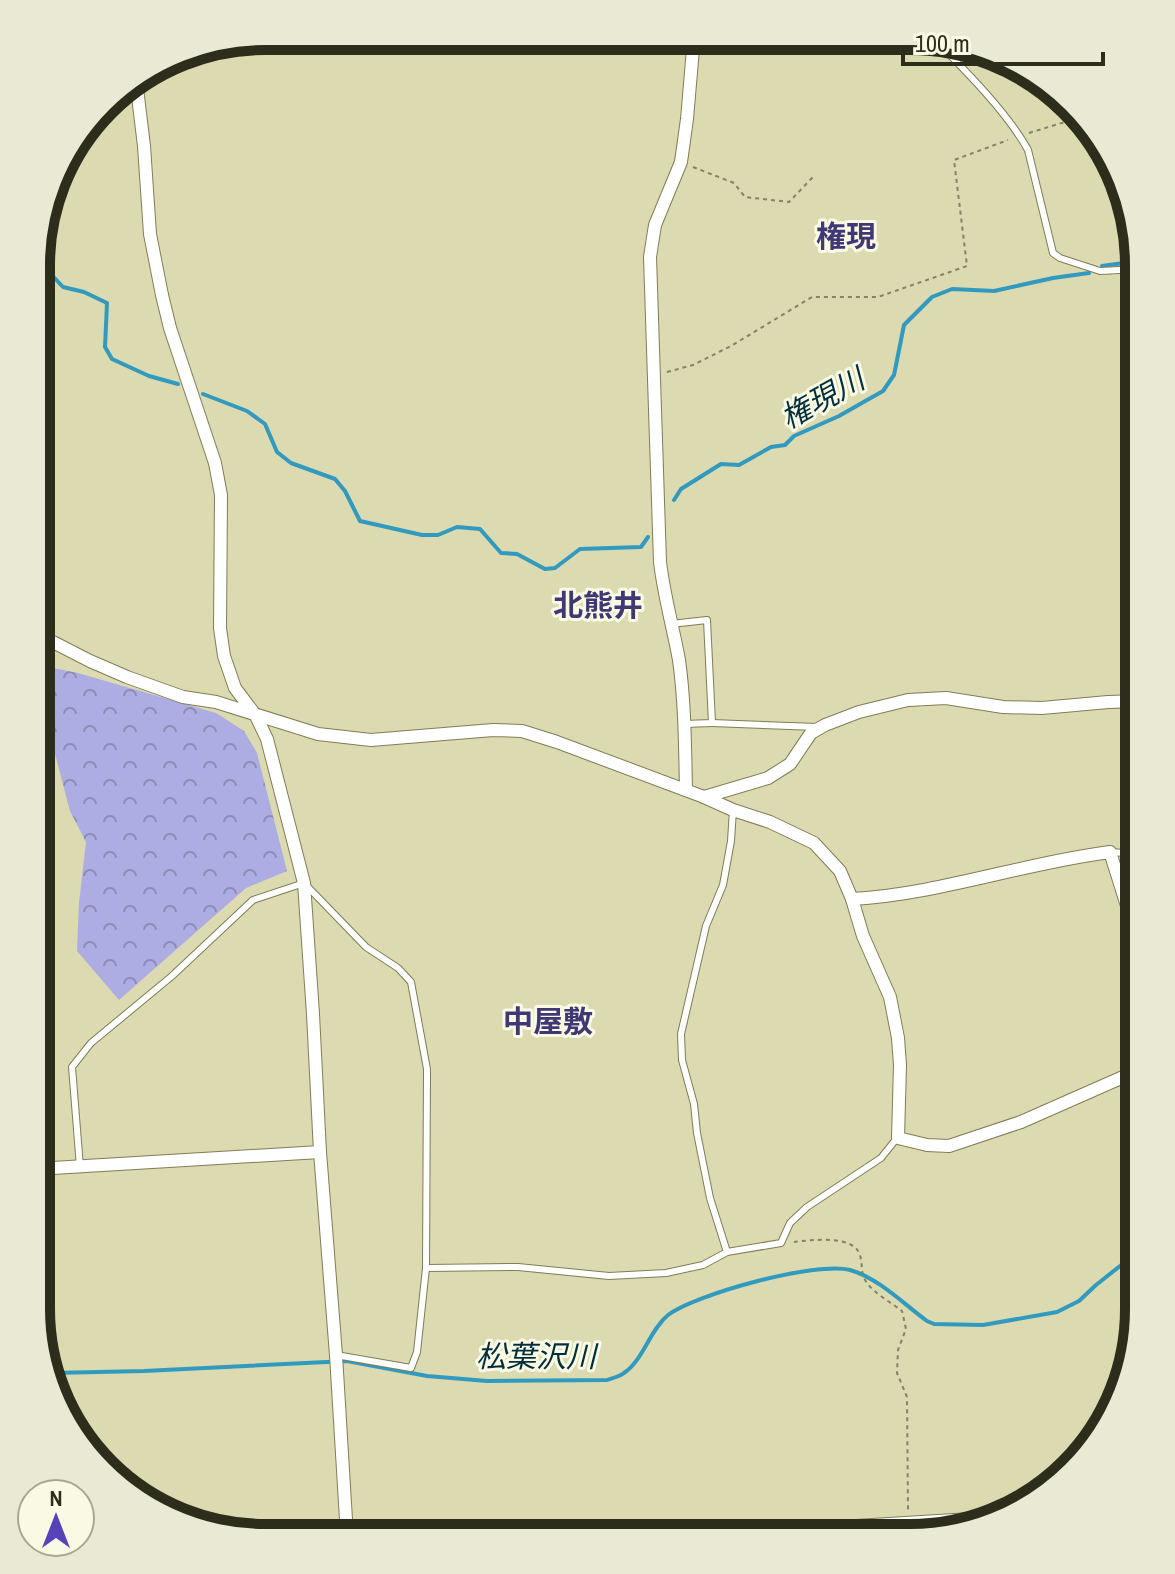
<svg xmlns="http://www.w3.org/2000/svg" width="1175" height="1574" viewBox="0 0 1175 1574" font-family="'Archivo Narrow','Noto Sans JP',sans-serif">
<defs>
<pattern id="forest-crowns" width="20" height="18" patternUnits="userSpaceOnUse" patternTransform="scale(2)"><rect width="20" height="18" fill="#adace3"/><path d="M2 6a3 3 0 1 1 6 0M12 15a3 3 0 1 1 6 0" fill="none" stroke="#8d8cb7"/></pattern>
</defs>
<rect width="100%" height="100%" fill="#dbdab0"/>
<polygon fill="url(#forest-crowns)" points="53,668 78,673 216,713 244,731 257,753 287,871 246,888 119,1000 77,951 79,903 86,842 70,811 54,750"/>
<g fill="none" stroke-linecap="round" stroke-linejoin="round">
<g stroke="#329abe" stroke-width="4">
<polyline points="38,265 46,269 63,287 84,292 107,303 105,347 112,359 149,376 178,384"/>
<polyline points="1102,266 1138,261"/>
<polyline points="203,394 247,411 265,424 277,452 291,463 335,479 345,491 360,521 422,535 438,535 457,527 480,529 501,553 517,554 545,569 555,568 580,549 641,547 648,537"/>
<polyline points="674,500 681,489 721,464 739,465 771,447 785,445 794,436 839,416 883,391 894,375 904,325 932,297 952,289 994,291 1053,278 1089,273"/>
<path d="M51,1373L144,1371L347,1361L427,1376L487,1381L607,1380C612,1378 619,1377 624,1373C644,1359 649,1331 668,1315C696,1294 816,1261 850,1270C877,1277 905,1305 927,1321L934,1324L983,1325L1057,1312L1079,1301L1096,1285L1139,1251"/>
</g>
<defs>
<g id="lane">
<path d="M933,38C964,69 1007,112 1028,150L1053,253L1060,258L1100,271L1139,269"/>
<polyline points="671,624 707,620 712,723 684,724"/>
<polyline points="712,723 817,727"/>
<polyline points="1110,852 1139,854"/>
<polyline points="80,1167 72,1067 91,1043 172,976 253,900 304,883 366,947 398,968 411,982 427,1069 426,1268 417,1352 411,1368 336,1355"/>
<polyline points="727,1252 710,1198 697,1133 694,1104 682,1060 681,1034 706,926 723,885 731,841 733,810"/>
<polyline points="426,1268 518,1267 609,1276 666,1273 703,1265 727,1252 781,1243 790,1223 807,1207 881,1158 897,1138"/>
</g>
<g id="street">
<polyline points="136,80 144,146 150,234 162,295 170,328 215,463 221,495 220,628 224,656 235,688 256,716 267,739 304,883 313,1014 320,1152 336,1355 347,1536"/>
<polyline points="37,638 49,640 90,661 127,677 183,697 216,702 318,734 371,740 493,730 522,731 557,742 704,797 733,810 770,822 814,843 840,871 852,899 863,936 890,997 898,1038 900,1065 898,1138 927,1145 949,1146 1021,1122 1139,1070"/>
<path d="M686,790C685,747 685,703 679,660C673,627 664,596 660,562L650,257L655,225L681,162L687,119L694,37"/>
<polyline points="704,797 768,778 790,764 811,733 825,725 859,712 908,700 946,698 1003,707 1042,708 1108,702 1139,701"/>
<path d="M852,899C940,894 1023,863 1110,852L1139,944"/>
<polyline points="36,1169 320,1152"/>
<polyline points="1138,1286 1134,1269 1139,1259"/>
</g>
<polyline id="secondary" points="711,1537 987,1520"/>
</defs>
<use href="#lane" stroke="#7f7d57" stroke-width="8"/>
<use href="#street" stroke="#7f7d57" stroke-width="14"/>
<use href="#secondary" stroke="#7f7d57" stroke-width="18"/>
<g stroke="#838365" stroke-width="2" stroke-dasharray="4 4" stroke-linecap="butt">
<polyline points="1029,133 1078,118"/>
<polyline points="693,167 734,183 745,197 789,202 813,177"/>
<polyline points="667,372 693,365 731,346 812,297 878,297 967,266 954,160 1008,140"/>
<path d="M794,1242C810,1240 852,1235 859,1253C864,1264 859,1272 867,1283C875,1294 892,1303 902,1311L906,1329L898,1350L897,1373L907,1397L908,1510"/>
</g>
<use href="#lane" stroke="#fff" stroke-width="6"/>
<use href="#street" stroke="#fff" stroke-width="12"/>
<use href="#secondary" stroke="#fff" stroke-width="16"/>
</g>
<g text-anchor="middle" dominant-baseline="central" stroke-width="6" stroke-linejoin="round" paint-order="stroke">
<g font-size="30" font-weight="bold" fill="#3f3875" stroke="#faf9e4">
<text x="846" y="236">権現</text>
<text x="598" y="605">北熊井</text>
<text x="548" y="1021">中屋敷</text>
</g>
<g font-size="30" font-style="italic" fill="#002e3d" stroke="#faf9e4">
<text transform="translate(822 398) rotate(-29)">権現川</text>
<text x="536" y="1356">松葉沢川</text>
</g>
</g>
<path d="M0 0H1175V1574H0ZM265 50H910A215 215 0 0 1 1125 265V1309A215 215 0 0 1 910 1524H265A215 215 0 0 1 50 1309V265A215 215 0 0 1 265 50Z" fill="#eae9d4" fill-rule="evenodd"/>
<path fill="none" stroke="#2d2d1c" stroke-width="10" d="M265 50H910A215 215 0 0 1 1125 265V1309A215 215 0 0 1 910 1524H265A215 215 0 0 1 50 1309V265A215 215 0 0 1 265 50Z"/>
<g transform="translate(56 1518)"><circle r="38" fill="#faf9e4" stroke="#a8a794" stroke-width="2"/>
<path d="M0-6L14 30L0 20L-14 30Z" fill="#5842ba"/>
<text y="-12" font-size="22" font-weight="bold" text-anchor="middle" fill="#2d2d1c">N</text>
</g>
<path d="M903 52v12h200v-12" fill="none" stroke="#2d2d1c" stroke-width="4"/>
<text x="915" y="52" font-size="24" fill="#2d2d1c" stroke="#faf9e4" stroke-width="6" paint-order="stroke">100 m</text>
</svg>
